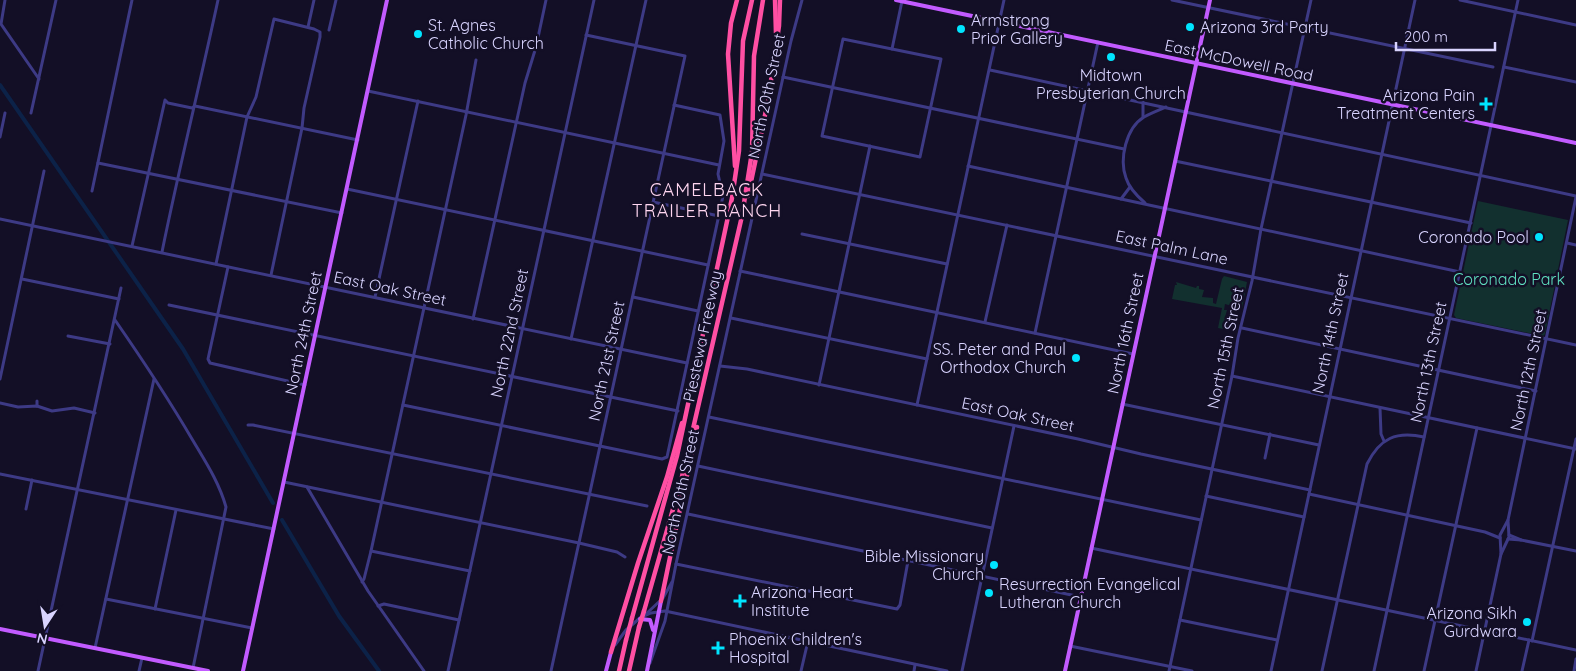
<svg xmlns="http://www.w3.org/2000/svg" width="1576" height="671" viewBox="0 0 1576 671" font-family="Quicksand,sans-serif">
<rect width="100%" height="100%" fill="#130f26"/>
<g fill="#12302f">
<polygon points="1478,201 1568,220 1545,334 1543,336 1456,318 1454,315"/>
<polygon points="1224,276 1247,282 1242,309 1225,304 1224,310 1227,310 1225,317 1229,319 1228,330 1218,328 1222,308 1172,299 1175,285 1177,285 1176,282 1196,288 1197,286 1199,286 1199,289 1204,290 1202,297 1213,298 1213,303 1216,304 1222,279"/>
</g>
<g fill="none" stroke-linecap="round" stroke-linejoin="round">
<g stroke="#0c2248" stroke-width="4">
<polyline points="0,85 183,349 273,503"/>
<polyline points="282,520 339,616 379,671"/>
</g>
<g stroke="#3d3a85" stroke-width="3">
<polyline points="5,0 1,24 39,79"/>
<polyline points="1172,0 1493,67"/>
<polyline points="1460,0 1576,25"/>
<polyline points="308,27 314,0"/>
<polyline points="329,30 336,0"/>
<polygon points="843,39 941,59 920,157 822,136"/>
<polyline points="892,49 902,1"/>
<polyline points="1504,67 1576,82"/>
<polyline points="990,70 1576,196"/>
<polyline points="783,77 1124,149"/>
<polyline points="368,91 719,165"/>
<polyline points="1143,102 1143,117"/>
<polyline points="31,113 56,0"/>
<polyline points="0,137 5,113"/>
<polyline points="1175,161 1471,223"/>
<polyline points="98,163 342,213"/>
<polyline points="968,166 1460,272"/>
<polyline points="762,174 1576,345"/>
<polyline points="347,189 708,265"/>
<polyline points="92,191 132,0"/>
<polyline points="1121,199 1130,187"/>
<polyline points="653,202 719,216"/>
<path d="M1145,203C1137,196 1129,188 1126,178C1119,159 1126,128 1144,117C1151,113 1159,110 1166,107"/>
<polyline points="0,219 687,363"/>
<polyline points="802,234 947,264"/>
<polyline points="1567,243 1576,245"/>
<polyline points="132,246 165,100 168,103 192,108 195,106 358,140"/>
<path d="M162,252C179,168 200,84 218,0"/>
<polyline points="216,264 247,117 256,97 274,19 314,29 320,32 320,37 304,108 302,128 271,275"/>
<polyline points="228,267 208,359 210,363 305,385"/>
<polyline points="740,271 1133,354"/>
<polyline points="22,279 119,299"/>
<polyline points="375,297 418,101"/>
<polyline points="633,297 698,311"/>
<polyline points="169,305 678,411"/>
<polyline points="731,318 927,359"/>
<polyline points="473,319 525,83 536,47 546,0"/>
<path d="M115,320C142,359 168,398 192,439C205,461 219,482 226,507L193,668"/>
<polyline points="985,322 1007,225"/>
<polyline points="1242,328 1536,391"/>
<polyline points="1035,333 1098,42"/>
<polyline points="68,336 110,344"/>
<polyline points="571,339 646,0"/>
<polyline points="720,366 747,369 1078,439 1141,454 1310,490"/>
<polyline points="1232,376 1576,449"/>
<polyline points="0,379 44,171"/>
<polyline points="819,385 870,146"/>
<polyline points="0,403 18,407 37,406 52,411 74,408 95,413"/>
<polyline points="1122,404 1319,445"/>
<polyline points="403,405 662,459 667,457 723,196 718,174 724,141 720,115 674,105"/>
<polyline points="917,405 1004,0"/>
<polyline points="37,406 37,401"/>
<polyline points="1380,408 1381,434 1384,441"/>
<polyline points="709,417 1201,520"/>
<polyline points="248,425 253,425 647,506"/>
<polyline points="1265,458 1270,434"/>
<polyline points="698,466 992,528"/>
<polyline points="0,474 274,529"/>
<polyline points="284,482 579,543 617,552 625,557"/>
<polyline points="307,487 368,591 424,671"/>
<polyline points="1309,494 1485,532 1500,538"/>
<polyline points="1206,496 1304,517"/>
<polyline points="26,509 32,480"/>
<polyline points="688,514 1081,597"/>
<polyline points="1509,535 1521,540"/>
<polyline points="1508,539 1521,540 1576,551"/>
<polyline points="1091,548 1576,650"/>
<polyline points="371,551 470,571"/>
<polyline points="1501,554 1500,535 1508,520 1576,197"/>
<polyline points="676,564 897,609 900,605 908,561"/>
<polyline points="362,582 364,579 371,551 466,115 476,60"/>
<polyline points="106,599 252,628"/>
<polyline points="378,606 384,604 459,620"/>
<polyline points="155,609 176,510"/>
<polyline points="646,614 663,598 672,582"/>
<polyline points="642,617 651,613 665,611 947,671"/>
<polyline points="1180,620 1277,640"/>
<polyline points="1532,641 1576,439"/>
<polyline points="615,645 626,630 641,617"/>
<polyline points="1070,646 1192,671"/>
<polyline points="95,648 154,379"/>
<polyline points="650,663 665,621 676,564 791,41 802,0"/>
<polyline points="38,671 121,288"/>
<polyline points="139,671 142,658"/>
<polyline points="448,671 594,0"/>
<polyline points="551,671 685,56 586,35"/>
<polyline points="801,671 808,641"/>
<polyline points="914,671 915,665"/>
<polyline points="962,671 1014,426"/>
<polyline points="1169,671 1232,376 1238,338 1252,281 1261,229 1311,0"/>
<polyline points="1271,671 1415,0"/>
<path d="M1322,671L1367,464C1380,438 1396,431 1424,437"/>
<polyline points="1374,671 1518,0"/>
<polyline points="1424,671 1477,428"/>
<polyline points="1476,671 1501,554 1509,537 1508,520"/>
<polyline points="1522,671 1529,640"/>
<polyline points="1574,671 1576,659"/>
</g>
<g stroke="#c25bff" stroke-width="4">
<polyline points="896,0 1576,143"/>
<polyline points="640,619 650,620 653,630"/>
<polyline points="0,629 208,671"/>
<polyline points="243,671 387,0"/>
<polyline points="606,671 611,652"/>
<polyline points="647,671 661,601"/>
<polyline points="1065,671 1210,0"/>
</g>
<g stroke="#ff4fa3" stroke-width="4.5">
<polyline points="775,0 776,34"/>
<polyline points="735,166 728,54 731,23 737,0"/>
<polyline points="748,196 768,101 779,26 780,0"/>
<polyline points="661,601 697,427"/>
<polyline points="644,611 681,481 742,216 752,152 754,56 763,0"/>
<polyline points="632,618 677,456 732,198 739,151 743,41 752,0"/>
<polyline points="611,652 638,563 667,477 682,423"/>
<polyline points="619,671 626,640"/>
<polyline points="629,671 639,627"/>
</g>
<g stroke="#ff4fa3" stroke-width="4.5">
<polyline points="639,627 644,611"/>
<polyline points="626,640 632,618"/>
</g>
</g>
<g fill="#00e5ff" stroke="#130f26" stroke-width="2">
<circle cx="1190" cy="27" r="5"/>
<circle cx="961" cy="29" r="5"/>
<circle cx="418" cy="34" r="5"/>
<circle cx="1111" cy="57" r="5"/>
<path d="M1483.5 96.5h5v5h5v5h-5v5h-5v-5h-5v-5h5z"/>
<circle cx="1539" cy="237" r="5"/>
<circle cx="1076" cy="358" r="5"/>
<circle cx="994" cy="565" r="5"/>
<circle cx="989" cy="593" r="5"/>
<path d="M737.5 593.5h5v5h5v5h-5v5h-5v-5h-5v-5h5z"/>
<circle cx="1527" cy="622" r="5"/>
<path d="M715.5 640.5h5v5h5v5h-5v5h-5v-5h-5v-5h5z"/>
</g>
<g text-anchor="middle" dominant-baseline="central" stroke-width="5" stroke-linejoin="round" paint-order="stroke">
<g font-size="16" fill="#d9d4ff" stroke="#130f26" text-anchor="start">
<text x="971" y="20">Armstrong<tspan x="971" dy="18">Prior Gallery</tspan></text>
<text x="428" y="25">St. Agnes<tspan x="428" dy="18">Catholic Church</tspan></text>
<text x="1200" y="27">Arizona 3rd Party</text>
<text x="1111" y="75" text-anchor="middle">Midtown<tspan x="1111" dy="18">Presbyterian Church</tspan></text>
<text x="1475" y="95" text-anchor="end">Arizona Pain<tspan x="1475" dy="18">Treatment Centers</tspan></text>
<text x="1529" y="237" text-anchor="end">Coronado Pool</text>
<text x="1066" y="349" text-anchor="end">SS. Peter and Paul<tspan x="1066" dy="18">Orthodox Church</tspan></text>
<text x="984" y="556" text-anchor="end">Bible Missionary<tspan x="984" dy="18">Church</tspan></text>
<text x="999" y="584">Resurrection Evangelical<tspan x="999" dy="18">Lutheran Church</tspan></text>
<text x="751" y="592">Arizona Heart<tspan x="751" dy="18">Institute</tspan></text>
<text x="1517" y="613" text-anchor="end">Arizona Sikh<tspan x="1517" dy="18">Gurdwara</tspan></text>
<text x="729" y="639">Phoenix Children's<tspan x="729" dy="18">Hospital</tspan></text>
</g>
<g font-size="16" fill="#d9d4ff" stroke="#130f26">
<text transform="translate(1239 60) rotate(12)">East McDowell Road</text>
<text transform="translate(766 96) rotate(-78)">North 20th Street</text>
<text transform="translate(1172 247) rotate(12)">East Palm Lane</text>
<text transform="translate(390 288) rotate(12)">East Oak Street</text>
<text transform="translate(303 333) rotate(-78)">North 24th Street</text>
<text transform="translate(509 333) rotate(-78)">North 22nd Street</text>
<text transform="translate(1125 333) rotate(-78)">North 16th Street</text>
<text transform="translate(1330 333) rotate(-78)">North 14th Street</text>
<text transform="translate(702 336) rotate(-78)">Piestewa Freeway</text>
<text transform="translate(1225 348) rotate(-78)">North 15th Street</text>
<text transform="translate(606 361) rotate(-78)">North 21st Street</text>
<text transform="translate(1428 362) rotate(-78)">North 13th Street</text>
<text transform="translate(1528 370) rotate(-78)">North 12th Street</text>
<text transform="translate(1018 414) rotate(12)">East Oak Street</text>
<text transform="translate(680 492) rotate(-78)">North 20th Street</text>
</g>
<g font-size="16" fill="#5fe0c0" stroke="#130f26">
<text x="1509" y="279">Coronado Park</text>
</g>
<g font-size="18" letter-spacing="1" fill="#ffd6f0" stroke="#130f26">
<text x="707" y="189">CAMELBACK<tspan x="707" dy="21">TRAILER RANCH</tspan></text>
</g>
</g>
<g transform="translate(45 626) rotate(192)" stroke="#130f26" stroke-width="4" paint-order="stroke">
<path d="M0-4L9 19L0 12L-9 19Z" fill="#d9d4ff"/>
<text y="-8" font-size="14" font-weight="bold" text-anchor="middle" fill="#d9d4ff">N</text>
</g>
<path d="M1396 42v8h99v-8" fill="none" stroke="#d9d4ff" stroke-width="2.5"/>
<text x="1404" y="42" font-size="15" fill="#d9d4ff" stroke="#130f26" stroke-width="4" paint-order="stroke">200 m</text>
</svg>
